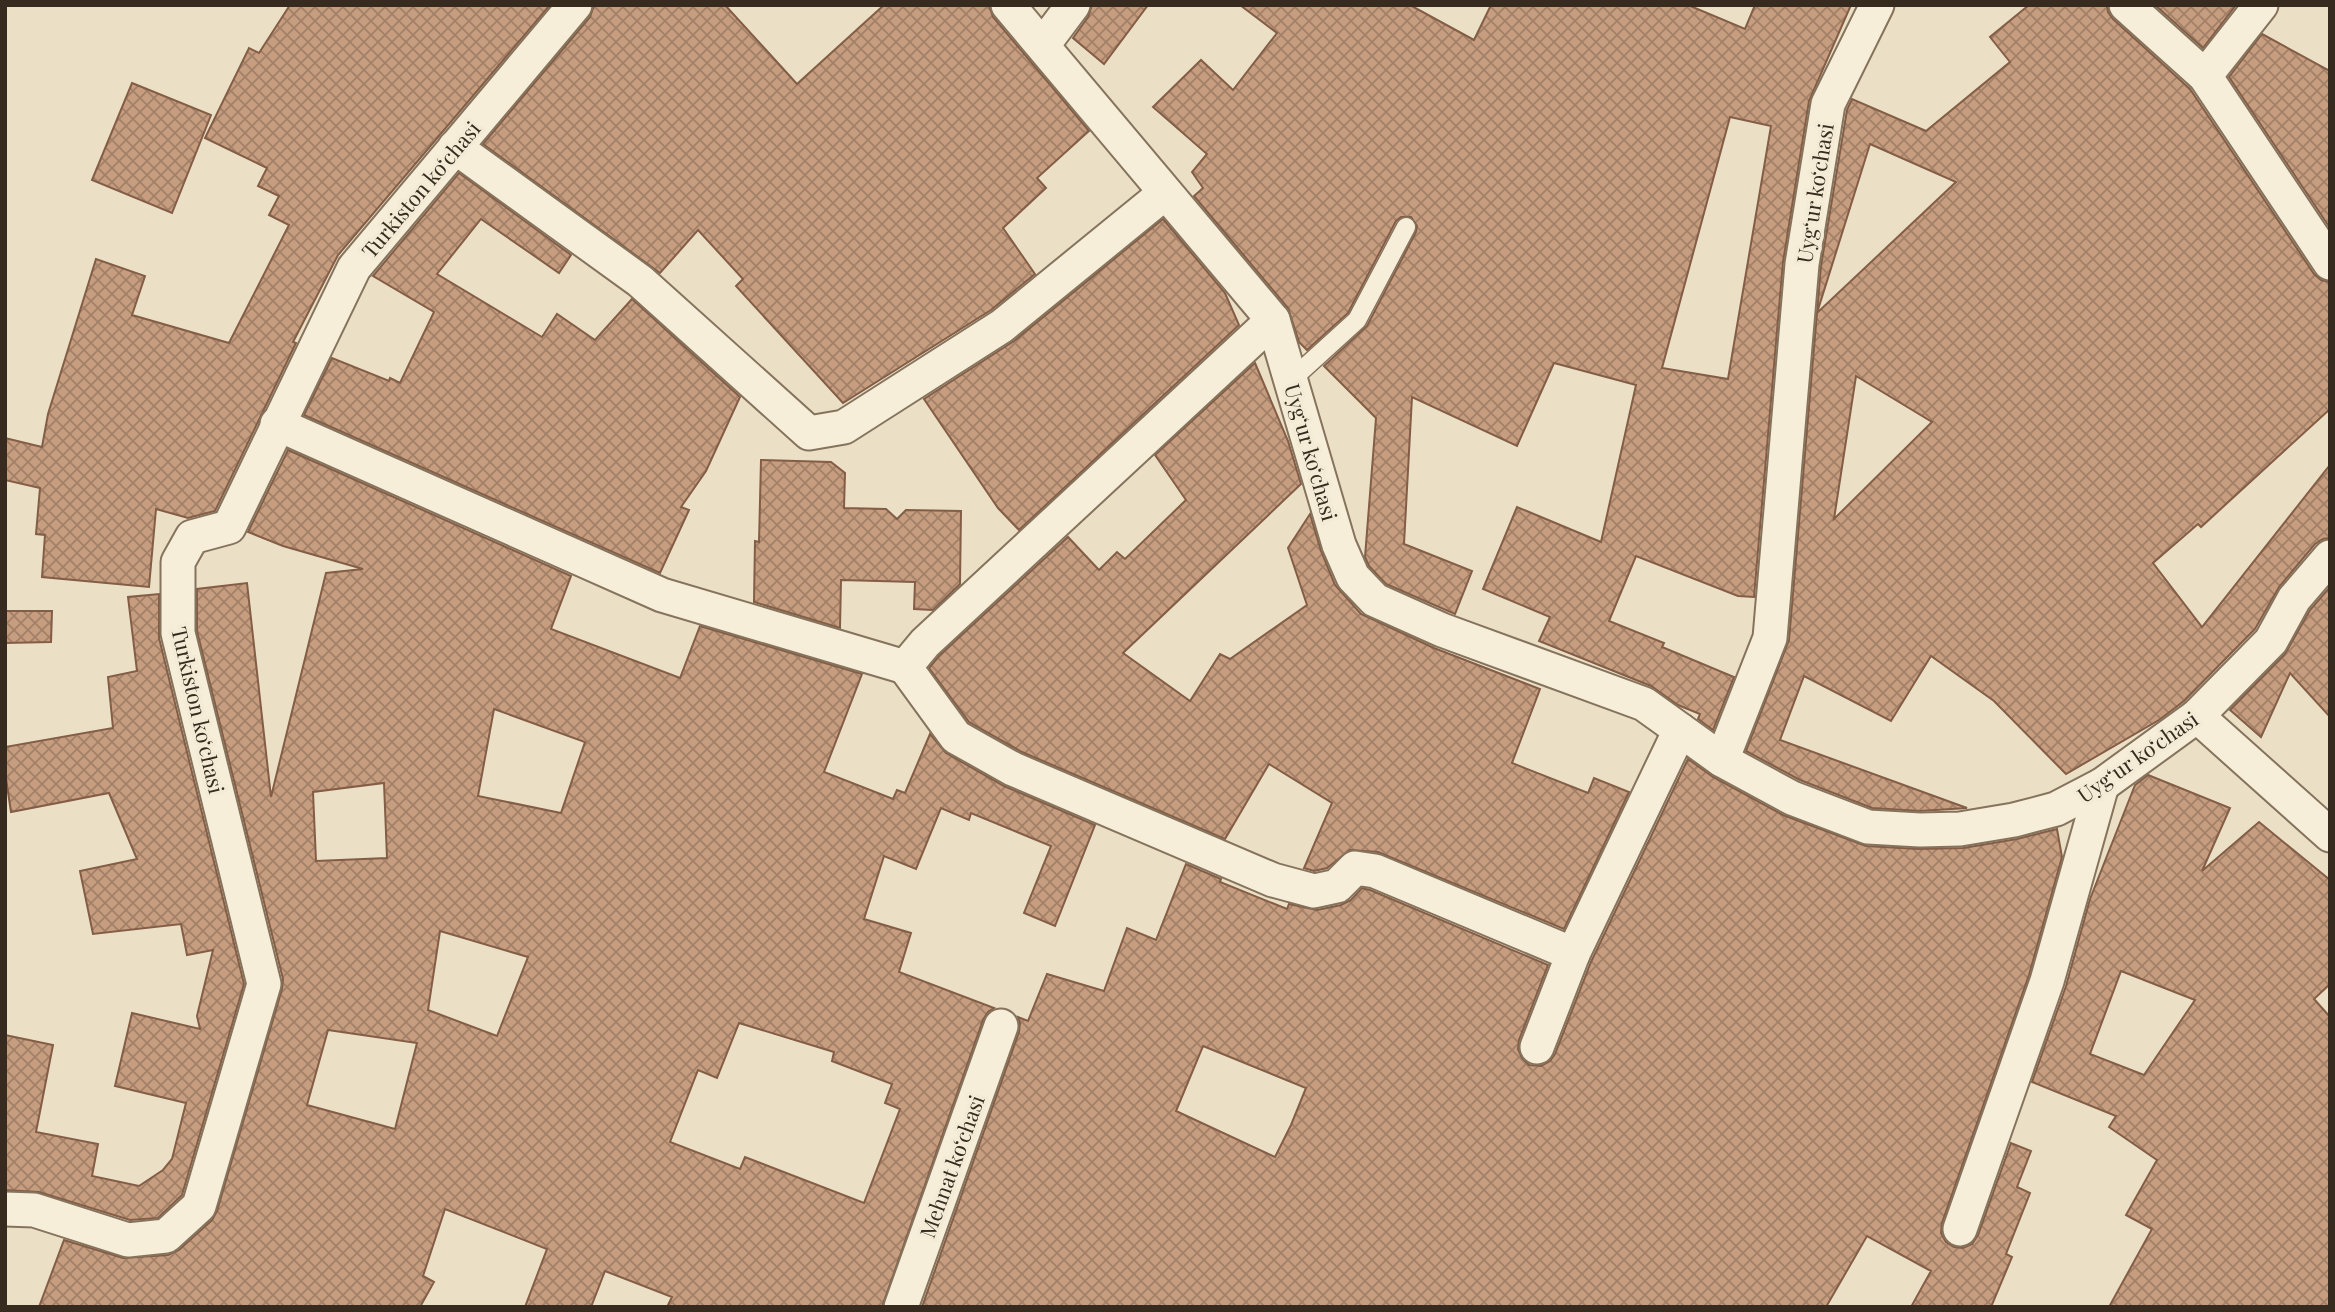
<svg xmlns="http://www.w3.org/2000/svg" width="2335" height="1312" viewBox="0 0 2335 1312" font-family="'Playfair Display',serif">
<defs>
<pattern id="building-cross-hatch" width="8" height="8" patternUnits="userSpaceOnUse" patternTransform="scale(1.75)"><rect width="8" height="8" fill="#c79d7f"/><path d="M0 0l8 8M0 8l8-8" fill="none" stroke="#a28068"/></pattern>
</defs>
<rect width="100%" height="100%" fill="#ebe0c6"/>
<g fill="url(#building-cross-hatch)" stroke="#835d45" stroke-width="2" fill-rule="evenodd">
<polygon points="290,5 550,5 338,255 293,342 296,343 215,511 188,518 156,509 149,587 42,577 45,535 36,534 40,488 5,480 5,438 42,447 48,414 96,259 145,276 132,315 229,343 289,225 269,215 279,196 258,186 267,168 205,138 249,48 259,53"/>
<polygon points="594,5 725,5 797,84 884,5 989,5 993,17 1089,131 1037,178 1046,188 1003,228 1035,274 991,310 843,403 736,286 743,279 698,230 660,273 483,144 590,17"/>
<polygon points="1092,5 1148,5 1104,64 1073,38 1088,17"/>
<path d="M1240,5H1410L1474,40L1491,5H1688L1745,29L1755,5H1851L1809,101L1783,262L1754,597L1738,596L1636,556L1609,621L1664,643L1662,647L1734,677L1713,730L1698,719L1700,714L1678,705L1651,686L1539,641L1550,617L1483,589L1517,507L1601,542L1636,385L1554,363L1517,446L1412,397L1404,544L1472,571L1455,614L1386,584L1369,566L1365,557L1376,418L1324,366L1367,326L1416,232L1417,226L1411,217H1401L1396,221L1348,313L1307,350L1299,342L1288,308L1194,196L1203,188L1192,172L1207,154L1153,107L1201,60L1233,90L1277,33ZM1730,117L1771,126L1728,379L1662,368Z"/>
<path d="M2029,5H2107L2108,12L2113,19L2190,89L2314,274L2321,280L2330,282V409L2201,527L2198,524L2153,563L2202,627L2330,465V538L2323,539L2315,544L2279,587L2255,629L2184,701L2159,720L2066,774L1994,701L1931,656L1891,721L1804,676L1780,740L1967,808L1920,811L1872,808L1800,780L1746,751L1789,640L1821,266L1847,110L1852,99L1926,131L2010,62L1990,37ZM1870,144L1956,182L1817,313ZM1856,376L1932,422L1834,519Z"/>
<polygon points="2155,5 2236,5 2203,48"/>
<polygon points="2262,34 2330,71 2330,228 2229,77"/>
<polygon points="132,83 211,115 172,213 92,180"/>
<polygon points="459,173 571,255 559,273 481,219 437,274 542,337 557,314 595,340 632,299 740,397 706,471 681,507 689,510 660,573 304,415 332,358 389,381 390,378 400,383 434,312 373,276"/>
<polygon points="1163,219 1225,293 1239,325 1019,530 998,508 924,399 1014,341"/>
<polygon points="1255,363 1288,441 1301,484 1123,653 1190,701 1220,654 1230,659 1307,605 1288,548 1310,514 1321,551 1335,585 1361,614 1434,648 1540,689 1512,763 1588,793 1594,778 1629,792 1564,929 1378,852 1350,850 1327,868 1314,871 1304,868 1332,803 1269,764 1225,839 1022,752 969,722 929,668 939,656 1068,537 1099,570 1117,552 1125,559 1186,500 1155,455"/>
<path d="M288,450L571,576L551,629L680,678L700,626L862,674L824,772L893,799L897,790L905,793L930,734L946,753L1004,786L1095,825L1055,926L1024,913L1051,846L971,813L969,820L941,808L916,869L884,856L864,919L911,933L899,972L994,1008L988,1012L983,1020L882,1307H667L672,1297L605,1271L591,1307H525L547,1249L445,1209L423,1276L434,1282L420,1307H39L64,1240L123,1258L168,1255L179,1250L212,1220L217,1211L282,989L283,979L197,631V589L247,583L271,797L326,573L363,569L283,546L248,532ZM494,709L585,742L561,813L478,796ZM384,783L387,858L316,861L313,792ZM440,931L528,957L497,1036L428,1010ZM739,1023L834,1052L832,1061L892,1084L885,1103L900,1109L864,1203L745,1157L740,1169L670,1142L698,1070L717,1078ZM328,1030L417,1043L395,1129L307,1105Z"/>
<polygon points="761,460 831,462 845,473 844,508 886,509 897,519 906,510 961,511 960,584 933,610 914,609 915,582 841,580 840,628 754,602 755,541 759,542"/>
<polygon points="2330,587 2330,717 2290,673 2261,737 2230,710 2285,654 2310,610"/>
<polygon points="159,594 159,638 244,984 182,1195 158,1218 130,1220 39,1192 5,1190 5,1035 53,1045 36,1132 98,1144 92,1176 139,1186 163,1170 172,1159 186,1103 115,1086 132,1013 200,1029 197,1016 213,950 187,955 181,924 93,934 80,871 137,859 109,793 11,812 5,772 5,747 113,728 108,677 137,671 128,597"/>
<polygon points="5,611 52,611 51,642 5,643"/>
<path d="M1688,759L1713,777L1783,815L1866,846L1919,849L1963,848L2017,839L2057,829L2062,857L2029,975L1942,1223L1941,1233L1946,1242L1954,1247L1963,1248L1972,1244L1978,1235L2011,1143L2031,1151L2017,1187L2030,1193L2006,1254L2012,1257L1991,1307H1911L1931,1271L1867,1236L1826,1307H922L1019,1032L1020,1023L1018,1017L1028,1021L1047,974L1104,991L1127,928L1156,940L1186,864L1221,879L1220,882L1287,909L1289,904L1317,910L1341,905L1351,900L1362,888L1370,890L1548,965L1519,1040L1518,1049L1522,1058L1529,1065L1541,1066L1550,1061L1555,1054L1591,962ZM1203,1046L1306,1088L1291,1125L1275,1157L1176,1111Z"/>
<path d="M2148,775L2230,808L2202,871L2259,822L2330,880V984L2314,999L2330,1017V1307H2109L2152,1229L2126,1215L2157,1160L2109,1127L2116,1116L2032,1082L2066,986L2090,899L2135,785ZM2121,971L2195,1000L2144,1075L2090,1054Z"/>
</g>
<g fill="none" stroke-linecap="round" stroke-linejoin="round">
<defs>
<polyline id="service" points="1291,380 1357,320 1406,227"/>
<g id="minor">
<polyline points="1008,5 1273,320 1339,545 1353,577 1375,600 1442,630 1644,704 1722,760 1792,798 1868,827 1920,830 1960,829 2014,820 2056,809 2102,785 2197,716 2271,641 2294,599 2330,557"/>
<polyline points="2126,5 2205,76 2330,263"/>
<polyline points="1043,45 1073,5"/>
<polyline points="2205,76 2261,5"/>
<polyline points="455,147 640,281 809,433 844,427 1002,326 1165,193"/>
<polyline points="277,424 662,595 905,667 925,643 1273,320"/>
<polyline points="905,667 956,737 1013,769 1273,880 1314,891 1337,886 1355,868 1375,871 1573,954 1680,730"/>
<polyline points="2197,716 2330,835"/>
<polyline points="1722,760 1770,638 1802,264 1828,104 1877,5"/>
<polyline points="1537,1047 1573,954"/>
<polyline points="5,1209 34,1210 128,1240 166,1236 199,1206 264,984 178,633 178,562 192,537 229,527 354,268 575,5"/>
<polyline points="1960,1229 2047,981 2102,785"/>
<polyline points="901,1307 1001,1026"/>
</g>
</defs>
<use href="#service" stroke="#85735d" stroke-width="21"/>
<use href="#minor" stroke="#85735d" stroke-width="37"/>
<use href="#service" stroke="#f6eed9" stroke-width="18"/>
<use href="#minor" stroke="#f6eed9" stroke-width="33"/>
</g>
<g text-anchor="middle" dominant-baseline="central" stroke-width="7" stroke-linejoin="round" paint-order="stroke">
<g font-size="21" fill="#372b20" stroke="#f3ebd5">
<text transform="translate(420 189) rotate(-50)">Turkiston koʻchasi</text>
<text transform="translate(1814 193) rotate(-81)">Uygʻur koʻchasi</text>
<text transform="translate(1312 452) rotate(74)">Uygʻur koʻchasi</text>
<text transform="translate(199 710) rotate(77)">Turkiston koʻchasi</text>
<text transform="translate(2137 756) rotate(-35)">Uygʻur koʻchasi</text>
<text transform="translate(951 1166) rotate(-70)">Mehnat koʻchasi</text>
</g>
</g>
<rect width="2335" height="1312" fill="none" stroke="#372b20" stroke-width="14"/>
</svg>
